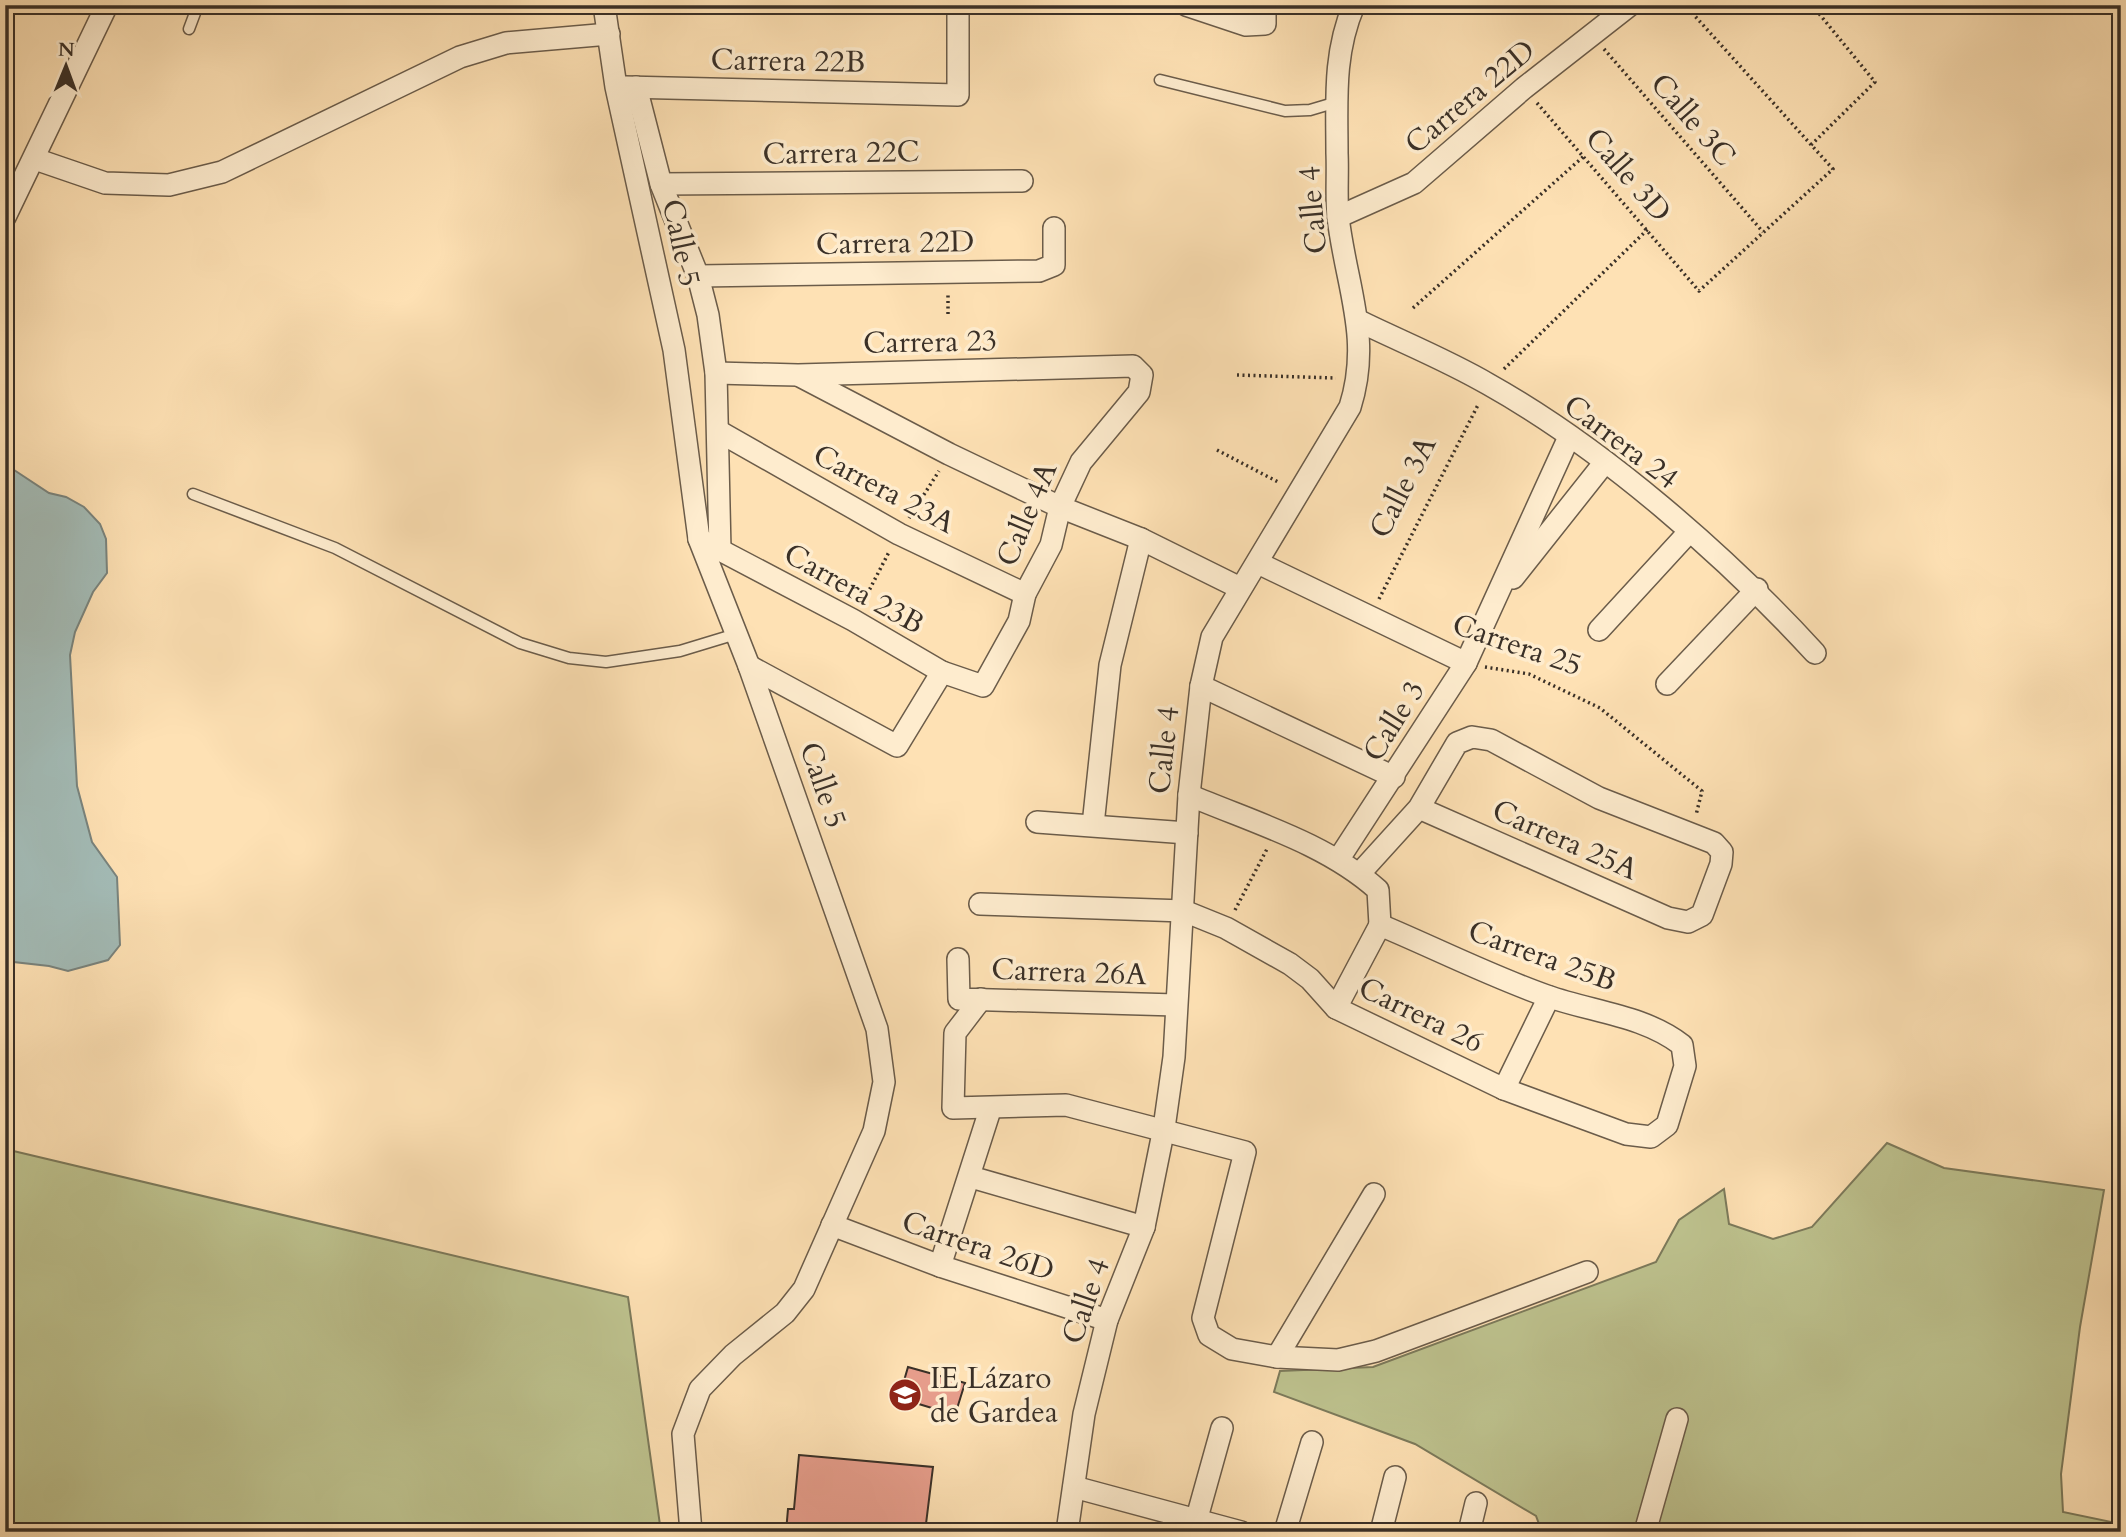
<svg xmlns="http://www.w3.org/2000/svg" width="2126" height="1537" viewBox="0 0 2126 1537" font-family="Cardo,serif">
<rect width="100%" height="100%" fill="#fee1b4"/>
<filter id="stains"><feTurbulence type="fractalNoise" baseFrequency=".00286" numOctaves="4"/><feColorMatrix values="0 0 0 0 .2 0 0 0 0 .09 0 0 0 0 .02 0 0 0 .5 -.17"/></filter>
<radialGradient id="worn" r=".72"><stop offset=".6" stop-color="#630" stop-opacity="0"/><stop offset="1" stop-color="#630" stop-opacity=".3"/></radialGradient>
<g fill="#bec38f" stroke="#7c7a5b" stroke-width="2">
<polygon points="1887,1143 1944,1168 2104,1190 2080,1327 2061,1474 2063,1512 2121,1524 2121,1532 1542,1532 1536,1516 1415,1444 1274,1392 1280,1371 1373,1367 1656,1262 1679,1220 1724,1189 1729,1224 1773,1239 1812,1227"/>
<polygon points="5,1149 628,1297 661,1532 5,1532"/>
</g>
<polygon fill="#a3bbb6" stroke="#79837d" stroke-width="2" points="5,464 49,493 66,497 84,507 100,524 106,539 107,573 93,592 75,632 70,655 77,786 92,842 117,877 120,945 108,960 68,971 49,966 5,961"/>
<g fill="#e69d8b" stroke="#3a3027" stroke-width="2">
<polygon points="908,1367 965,1383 955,1415 899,1398"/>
<polygon points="799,1455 933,1467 925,1532 786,1532 788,1509 794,1509"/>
</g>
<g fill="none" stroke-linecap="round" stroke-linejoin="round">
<defs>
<g id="lane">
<polyline points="189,29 198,5"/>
<polyline points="1160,80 1285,111 1310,110 1337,102"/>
<polyline points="193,494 335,548 520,643 569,658 606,662 680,651 736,634"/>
</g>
<g id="street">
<polyline points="604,5 616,87 674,350 699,539 749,666 877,1029 884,1082 874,1131 804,1289 785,1313 733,1355 700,1389 683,1434 691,1532"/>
<polyline points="1186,5 1246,25 1265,24 1265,5"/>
<polyline points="625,87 958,95 958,5"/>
<polyline points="636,87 661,184 698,276 708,315 716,373 720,550"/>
<polyline points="35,159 105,183 169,185 222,172 460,57 506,43 609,34"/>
<polyline points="661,184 1022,181"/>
<polyline points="5,217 107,5"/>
<polyline points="1338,217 1414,183 1524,88 1630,5"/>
<polyline points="698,276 1039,271 1054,265 1054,228"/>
<path d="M1359,321C1402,342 1447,360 1488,384C1604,449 1726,556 1815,653"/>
<polyline points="800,376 949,454 1060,507 1141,539 1240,588"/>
<polyline points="718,431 899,534 1025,594"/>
<polyline points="699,539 853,620 942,672 983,686 1019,621 1025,594 1051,545 1060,507 1081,462 1139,392 1142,375 1133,366 798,375 716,373"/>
<polyline points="1258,563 1466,663"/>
<polyline points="1513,578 1605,462"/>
<polyline points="1599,630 1689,532"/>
<polyline points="749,666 897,746 942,672"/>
<polyline points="1667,684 1757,589"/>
<polyline points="1201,686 1394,777"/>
<path d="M1189,795C1252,822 1326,843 1378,890L1380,925"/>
<polyline points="1037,822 1187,833"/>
<polyline points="1093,825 1110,665 1141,539"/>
<polyline points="1338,860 1466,663 1569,437"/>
<polyline points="1360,873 1419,808 1457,743 1472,737 1491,740 1599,798 1714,843 1722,852 1721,864 1702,915 1688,922 1668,918 1419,808"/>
<path d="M980,904L1184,911L1226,928L1290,964L1310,979L1336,1008L1504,1089L1626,1134L1651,1137L1667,1125L1685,1066L1682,1045C1643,1015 1592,1012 1547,996C1490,976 1435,948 1380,925"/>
<polyline points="958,959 959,999 1176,1005"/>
<polyline points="981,999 955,1033 953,1108 1066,1105 1245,1152 1203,1318 1209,1335 1232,1349 1277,1357 1338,1360 1376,1351 1587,1272"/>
<polyline points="1336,1008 1380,925"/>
<polyline points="1504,1089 1549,997"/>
<polyline points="971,1177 1144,1227"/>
<polyline points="832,1225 940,1266 1107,1320"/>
<polyline points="940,1266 990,1110"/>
<polyline points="1277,1357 1374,1194"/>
<polyline points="1074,1487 1241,1532"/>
<path d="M1067,1532L1084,1414L1107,1320L1144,1227L1164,1128L1174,1057L1189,795L1201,686L1212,637L1350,407C1372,338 1346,286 1338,217C1336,196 1338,174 1337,153C1337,101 1333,54 1354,5"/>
<polyline points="1193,1532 1222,1428"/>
<polyline points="1285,1532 1312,1442"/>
<polyline points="1381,1532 1395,1477"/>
<polyline points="1469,1532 1476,1503"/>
<polyline points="1645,1532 1677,1419"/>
</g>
</defs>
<use href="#lane" stroke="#6b5c4a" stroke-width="13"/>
<use href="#street" stroke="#6b5c4a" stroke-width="24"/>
<g stroke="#3a3027" stroke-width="3.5" stroke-dasharray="2 3.5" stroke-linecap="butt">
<polyline points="1604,49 1763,232"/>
<polyline points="1537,103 1699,291 1833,169 1685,5"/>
<polyline points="1811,145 1875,82 1812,5"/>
<polyline points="1413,308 1584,156"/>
<polyline points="948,314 948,292"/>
<polyline points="1504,369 1648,229"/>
<polyline points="1237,375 1336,378"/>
<polyline points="1217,450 1280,483"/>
<polyline points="909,518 939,471"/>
<polyline points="1379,599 1479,403"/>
<polyline points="862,604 889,552"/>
<polyline points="1485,667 1529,674 1600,708 1702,791 1696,815"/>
<polyline points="1235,910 1267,849"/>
</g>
<use href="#lane" stroke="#feecce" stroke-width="10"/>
<use href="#street" stroke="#feecce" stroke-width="21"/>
</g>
<defs>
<symbol id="school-disc" viewBox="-11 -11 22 22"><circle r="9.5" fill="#8f2418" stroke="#feecce"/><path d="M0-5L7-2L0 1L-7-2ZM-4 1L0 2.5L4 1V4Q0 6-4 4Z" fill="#fff"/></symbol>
</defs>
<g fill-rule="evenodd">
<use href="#school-disc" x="886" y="1376" width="38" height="38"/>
</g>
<g text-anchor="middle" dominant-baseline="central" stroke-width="7" stroke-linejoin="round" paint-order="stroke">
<g font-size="30" fill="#3a3027" stroke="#feecce">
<text transform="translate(788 61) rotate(1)">Carrera 22B</text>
<text transform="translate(1470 97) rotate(-40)">Carrera 22D</text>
<text transform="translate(1693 120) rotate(49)">Calle 3C</text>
<text transform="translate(841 153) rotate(-1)">Carrera 22C</text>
<text transform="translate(1628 175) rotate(49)">Calle 3D</text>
<text transform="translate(1313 210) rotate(-95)">Calle 4</text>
<text transform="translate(681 243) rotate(78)">Calle 5</text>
<text transform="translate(895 243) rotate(-1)">Carrera 22D</text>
<text transform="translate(930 342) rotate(-1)">Carrera 23</text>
<text transform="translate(1621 442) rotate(37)">Carrera 24</text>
<text transform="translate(1403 487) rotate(-63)">Calle 3A</text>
<text transform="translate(884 489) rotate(28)">Carrera 23A</text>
<text transform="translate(1027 514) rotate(-67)">Calle 4A</text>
<text transform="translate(854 589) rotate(29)">Carrera 23B</text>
<text transform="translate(1517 645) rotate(19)">Carrera 25</text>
<text transform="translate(1394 721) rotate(-58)">Calle 3</text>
<text transform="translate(1164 750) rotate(-84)">Calle 4</text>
<text transform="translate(823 785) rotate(71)">Calle 5</text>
<text transform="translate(1565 840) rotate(24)">Carrera 25A</text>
<text transform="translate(1542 956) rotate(20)">Carrera 25B</text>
<text transform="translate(1069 972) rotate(2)">Carrera 26A</text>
<text transform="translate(1421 1015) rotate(26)">Carrera 26</text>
<text transform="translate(978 1246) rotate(19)">Carrera 26D</text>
<text transform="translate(1086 1301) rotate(-71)">Calle 4</text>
</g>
<g font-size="30" fill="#3a3027" stroke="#feecce" text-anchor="start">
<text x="930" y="1378">IE Lázaro<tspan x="930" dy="34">de Gardea</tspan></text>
</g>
</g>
<rect width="2126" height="1537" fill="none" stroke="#fee1b4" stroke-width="28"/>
<rect x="7" y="7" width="2112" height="1523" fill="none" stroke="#3a3027" stroke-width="3.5"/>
<rect x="14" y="14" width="2098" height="1509" fill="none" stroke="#3a3027" stroke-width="2"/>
<g transform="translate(66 66) rotate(1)" stroke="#feecce" stroke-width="5" paint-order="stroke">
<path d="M0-5L12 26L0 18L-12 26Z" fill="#3a3027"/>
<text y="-10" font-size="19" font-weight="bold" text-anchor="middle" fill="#3a3027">N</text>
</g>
<rect width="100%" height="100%" filter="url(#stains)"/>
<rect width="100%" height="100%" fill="url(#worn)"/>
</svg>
